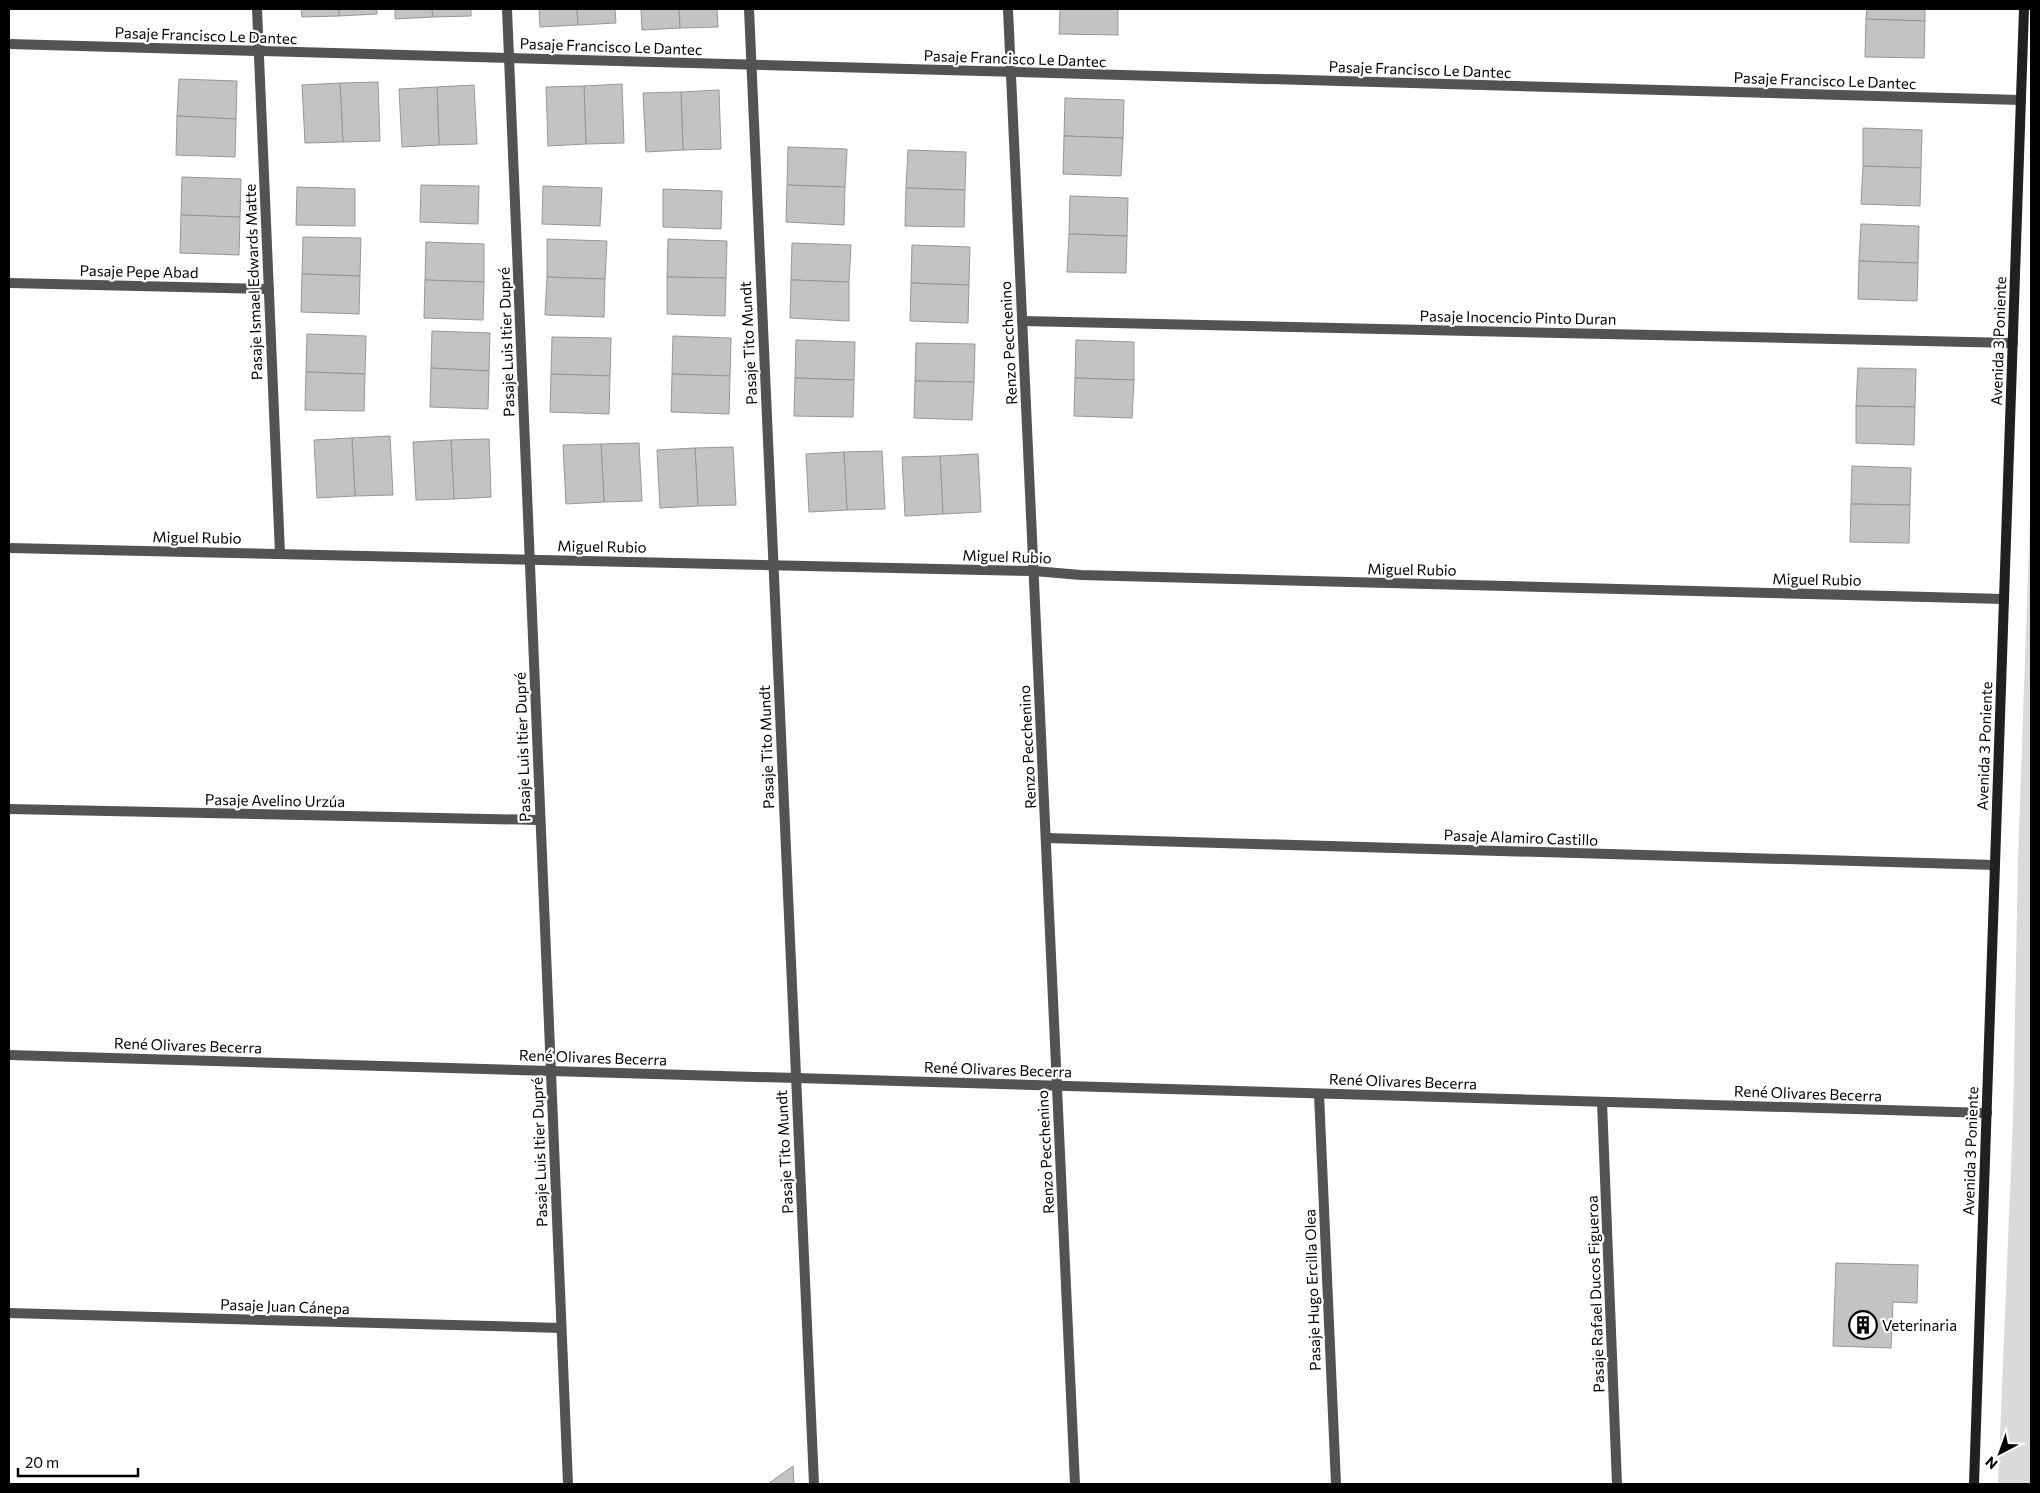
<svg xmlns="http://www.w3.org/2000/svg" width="2040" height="1493" viewBox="0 0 2040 1493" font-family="Commissioner,sans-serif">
<rect width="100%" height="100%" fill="#fff"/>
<polygon fill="#dadada" points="2031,490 2031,1484 1998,1484 2013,1119 2018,858"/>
<g fill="#c3c3c3" stroke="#979797">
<polygon points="301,9 339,9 339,16 302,17"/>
<polygon points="339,9 377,9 377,14 339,16"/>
<polygon points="395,9 432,9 433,17 395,19"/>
<polygon points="432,9 471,9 471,16 433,17"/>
<polygon points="539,9 577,9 578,25 540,27"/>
<polygon points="577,9 615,9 616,23 578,25"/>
<polygon points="641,9 679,9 680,28 642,30"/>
<polygon points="679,9 717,9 718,27 680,28"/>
<polygon points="1060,9 1118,9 1118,35 1059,34"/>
<polygon points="1867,9 1925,9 1925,21 1866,19"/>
<polygon points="1866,19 1925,21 1924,58 1865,57"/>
<polygon points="179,79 237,81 236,119 177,116"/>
<polygon points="378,82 380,141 343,142 340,83"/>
<polygon points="340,83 343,142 305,143 302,85"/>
<polygon points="622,84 624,143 586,144 584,86"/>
<polygon points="474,85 477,144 439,145 437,87"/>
<polygon points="584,86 586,144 548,146 546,87"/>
<polygon points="437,87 439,145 402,147 399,89"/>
<polygon points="719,90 721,149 683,150 681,92"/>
<polygon points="681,92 683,150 646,152 643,93"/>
<polygon points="1065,98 1124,100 1123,138 1064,136"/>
<polygon points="177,116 236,119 235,157 176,155"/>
<polygon points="1863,128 1922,130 1921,168 1863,166"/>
<polygon points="1064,136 1123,138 1121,176 1063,174"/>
<polygon points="788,147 847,149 845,187 787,185"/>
<polygon points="908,150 966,152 965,190 906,188"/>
<polygon points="1863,166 1921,168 1920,206 1861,204"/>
<polygon points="182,177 241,179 240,217 181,215"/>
<polygon points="421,185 479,186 478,224 420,222"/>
<polygon points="787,185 845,187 844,225 786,222"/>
<polygon points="543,186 602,188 600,226 542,224"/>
<polygon points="297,187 355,189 355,226 296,225"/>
<polygon points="906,188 965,190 964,227 905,226"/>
<polygon points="663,189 722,191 721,229 663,227"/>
<polygon points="1070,196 1128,198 1127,236 1069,234"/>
<polygon points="181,215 240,217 239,255 180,253"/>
<polygon points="1861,224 1919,226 1918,263 1859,261"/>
<polygon points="1069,234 1127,236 1126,273 1067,272"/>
<polygon points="303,237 361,238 360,276 302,274"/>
<polygon points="547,239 607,241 605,279 547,277"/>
<polygon points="668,239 727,241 726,278 667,277"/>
<polygon points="426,242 484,244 484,282 425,280"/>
<polygon points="792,243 851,245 849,282 791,280"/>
<polygon points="912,245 970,247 969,285 911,283"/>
<polygon points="1859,261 1918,263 1917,301 1858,299"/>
<polygon points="302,274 360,276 359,314 301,312"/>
<polygon points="547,277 605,279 604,317 545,315"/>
<polygon points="667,277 726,278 725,316 667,314"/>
<polygon points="425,280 484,282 483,320 424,318"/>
<polygon points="791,280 849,282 849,321 790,318"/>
<polygon points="911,283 969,285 968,323 910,321"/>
<polygon points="432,331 490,333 489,371 431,368"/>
<polygon points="307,334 366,336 365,374 306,372"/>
<polygon points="673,336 731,338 730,376 672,374"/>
<polygon points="552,337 611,338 610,376 551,374"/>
<polygon points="796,340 855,342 854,380 795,378"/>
<polygon points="1076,340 1134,342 1134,380 1075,378"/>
<polygon points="916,343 975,344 974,382 915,381"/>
<polygon points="431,368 489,371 488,409 430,407"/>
<polygon points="1858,368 1916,369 1915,407 1856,406"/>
<polygon points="306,372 365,374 364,411 305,410"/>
<polygon points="551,374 610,376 609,414 550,412"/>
<polygon points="672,374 730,376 729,414 671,412"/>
<polygon points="795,378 854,380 853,417 794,416"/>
<polygon points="1075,378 1134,380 1132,418 1074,416"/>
<polygon points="915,381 974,382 972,420 914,418"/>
<polygon points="1856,406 1915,407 1914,445 1856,443"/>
<polygon points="390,436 393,495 355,496 352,438"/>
<polygon points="352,438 355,496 317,498 314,440"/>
<polygon points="489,439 491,497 454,499 451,440"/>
<polygon points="451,440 454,499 416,500 413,442"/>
<polygon points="639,443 642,501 604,502 601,444"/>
<polygon points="601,444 604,502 566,504 563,445"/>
<polygon points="733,447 736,505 698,506 695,448"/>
<polygon points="695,448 698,506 660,508 657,450"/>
<polygon points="882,451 885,509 847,510 844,452"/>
<polygon points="844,452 847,510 809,512 806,454"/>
<polygon points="978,454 981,512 943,514 940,456"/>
<polygon points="940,456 943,514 905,516 902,457"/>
<polygon points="1852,466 1911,468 1910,505 1851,504"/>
<polygon points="1851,504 1910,505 1909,543 1850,542"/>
<polygon points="1836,1263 1918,1265 1917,1303 1893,1302 1891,1348 1833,1346"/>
<polygon points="793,1466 794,1484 768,1484"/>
</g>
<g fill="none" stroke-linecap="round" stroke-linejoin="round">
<g stroke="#535353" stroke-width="10">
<polyline points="257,9 280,554"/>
<polyline points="507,9 568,1484"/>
<polyline points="749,9 814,1484"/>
<polyline points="1008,9 1075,1484"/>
<polyline points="9,44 2021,100"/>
<polyline points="9,283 269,289"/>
<polyline points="1022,321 2013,343"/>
<polyline points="9,548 983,570 1034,571 1081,575 2004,599"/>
<polyline points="9,809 540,820"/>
<polyline points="1046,838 1995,865"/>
<polyline points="9,1055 1987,1113"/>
<polyline points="1319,1094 1336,1484"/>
<polyline points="1602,1102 1617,1484"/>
<polyline points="9,1313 561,1328"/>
</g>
<polyline stroke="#202020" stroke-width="10" points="1974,1484 2024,9"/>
</g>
<defs>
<symbol id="building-ring" viewBox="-11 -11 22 22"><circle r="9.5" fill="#fff" stroke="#000" stroke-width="1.5"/><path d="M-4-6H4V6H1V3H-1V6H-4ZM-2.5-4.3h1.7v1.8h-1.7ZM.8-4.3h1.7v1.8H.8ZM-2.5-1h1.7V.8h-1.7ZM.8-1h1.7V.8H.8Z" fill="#000"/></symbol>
</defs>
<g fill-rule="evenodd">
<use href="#building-ring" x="1847" y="1309" width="32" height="32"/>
</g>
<g text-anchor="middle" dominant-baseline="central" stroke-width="4.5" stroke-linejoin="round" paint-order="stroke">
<g font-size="15" fill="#000" stroke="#fff">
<text transform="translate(206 35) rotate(2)">Pasaje Francisco Le Dantec</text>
<text transform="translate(611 46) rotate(2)">Pasaje Francisco Le Dantec</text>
<text transform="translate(1015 58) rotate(2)">Pasaje Francisco Le Dantec</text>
<text transform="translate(1420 69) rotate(2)">Pasaje Francisco Le Dantec</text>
<text transform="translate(1825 80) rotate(2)">Pasaje Francisco Le Dantec</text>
<text transform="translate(139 271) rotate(1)">Pasaje Pepe Abad</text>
<text transform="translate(253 282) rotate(-92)">Pasaje Ismael Edwards Matte</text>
<text transform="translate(1518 317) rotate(1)">Pasaje Inocencio Pinto Duran</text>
<text transform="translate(1998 341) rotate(-88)">Avenida 3 Poniente</text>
<text transform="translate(506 342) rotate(-92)">Pasaje Luis Itier Dupré</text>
<text transform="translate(748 343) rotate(-93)">Pasaje Tito Mundt</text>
<text transform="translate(1008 343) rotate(-93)">Renzo Pecchenino</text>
<text transform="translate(197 537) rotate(1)">Miguel Rubio</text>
<text transform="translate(602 546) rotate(1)">Miguel Rubio</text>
<text transform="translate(1007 556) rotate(2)">Miguel Rubio</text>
<text transform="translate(1412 569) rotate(1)">Miguel Rubio</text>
<text transform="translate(1817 579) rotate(1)">Miguel Rubio</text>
<text transform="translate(1984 746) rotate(-88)">Avenida 3 Poniente</text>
<text transform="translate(522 747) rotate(-92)">Pasaje Luis Itier Dupré</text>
<text transform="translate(766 747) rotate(-92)">Pasaje Tito Mundt</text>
<text transform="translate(1027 747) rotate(-93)">Renzo Pecchenino</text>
<text transform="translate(275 800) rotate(1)">Pasaje Avelino Urzúa</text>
<text transform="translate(1521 837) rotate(2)">Pasaje Alamiro Castillo</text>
<text transform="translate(188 1045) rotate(2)">René Olivares Becerra</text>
<text transform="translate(593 1057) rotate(2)">René Olivares Becerra</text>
<text transform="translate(998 1069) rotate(2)">René Olivares Becerra</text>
<text transform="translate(1403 1081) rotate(2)">René Olivares Becerra</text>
<text transform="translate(1808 1093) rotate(2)">René Olivares Becerra</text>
<text transform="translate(1970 1151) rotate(-88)">Avenida 3 Poniente</text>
<text transform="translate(539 1152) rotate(-92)">Pasaje Luis Itier Dupré</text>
<text transform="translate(784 1152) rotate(-93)">Pasaje Tito Mundt</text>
<text transform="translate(1045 1152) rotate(-93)">Renzo Pecchenino</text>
<text transform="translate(1312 1290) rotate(-92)">Pasaje Hugo Ercilla Olea</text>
<text transform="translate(1595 1294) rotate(-92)">Pasaje Rafael Ducos Figueroa</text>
<text transform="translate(285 1306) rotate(2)">Pasaje Juan Cánepa</text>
</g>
<g font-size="15" fill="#000" stroke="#fff" text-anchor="start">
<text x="1882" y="1325">Veterinaria</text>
</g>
</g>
<rect width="2040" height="1493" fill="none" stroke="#000000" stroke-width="20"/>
<g transform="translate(2000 1453) rotate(221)" stroke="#ffffff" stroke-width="4" paint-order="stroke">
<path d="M0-4L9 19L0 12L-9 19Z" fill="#000000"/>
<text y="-8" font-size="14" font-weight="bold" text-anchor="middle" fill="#000000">N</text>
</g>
<path d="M18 1468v8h120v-8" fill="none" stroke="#000000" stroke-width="2.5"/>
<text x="25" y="1468" font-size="15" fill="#000000" stroke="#ffffff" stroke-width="4" paint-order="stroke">20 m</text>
</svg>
